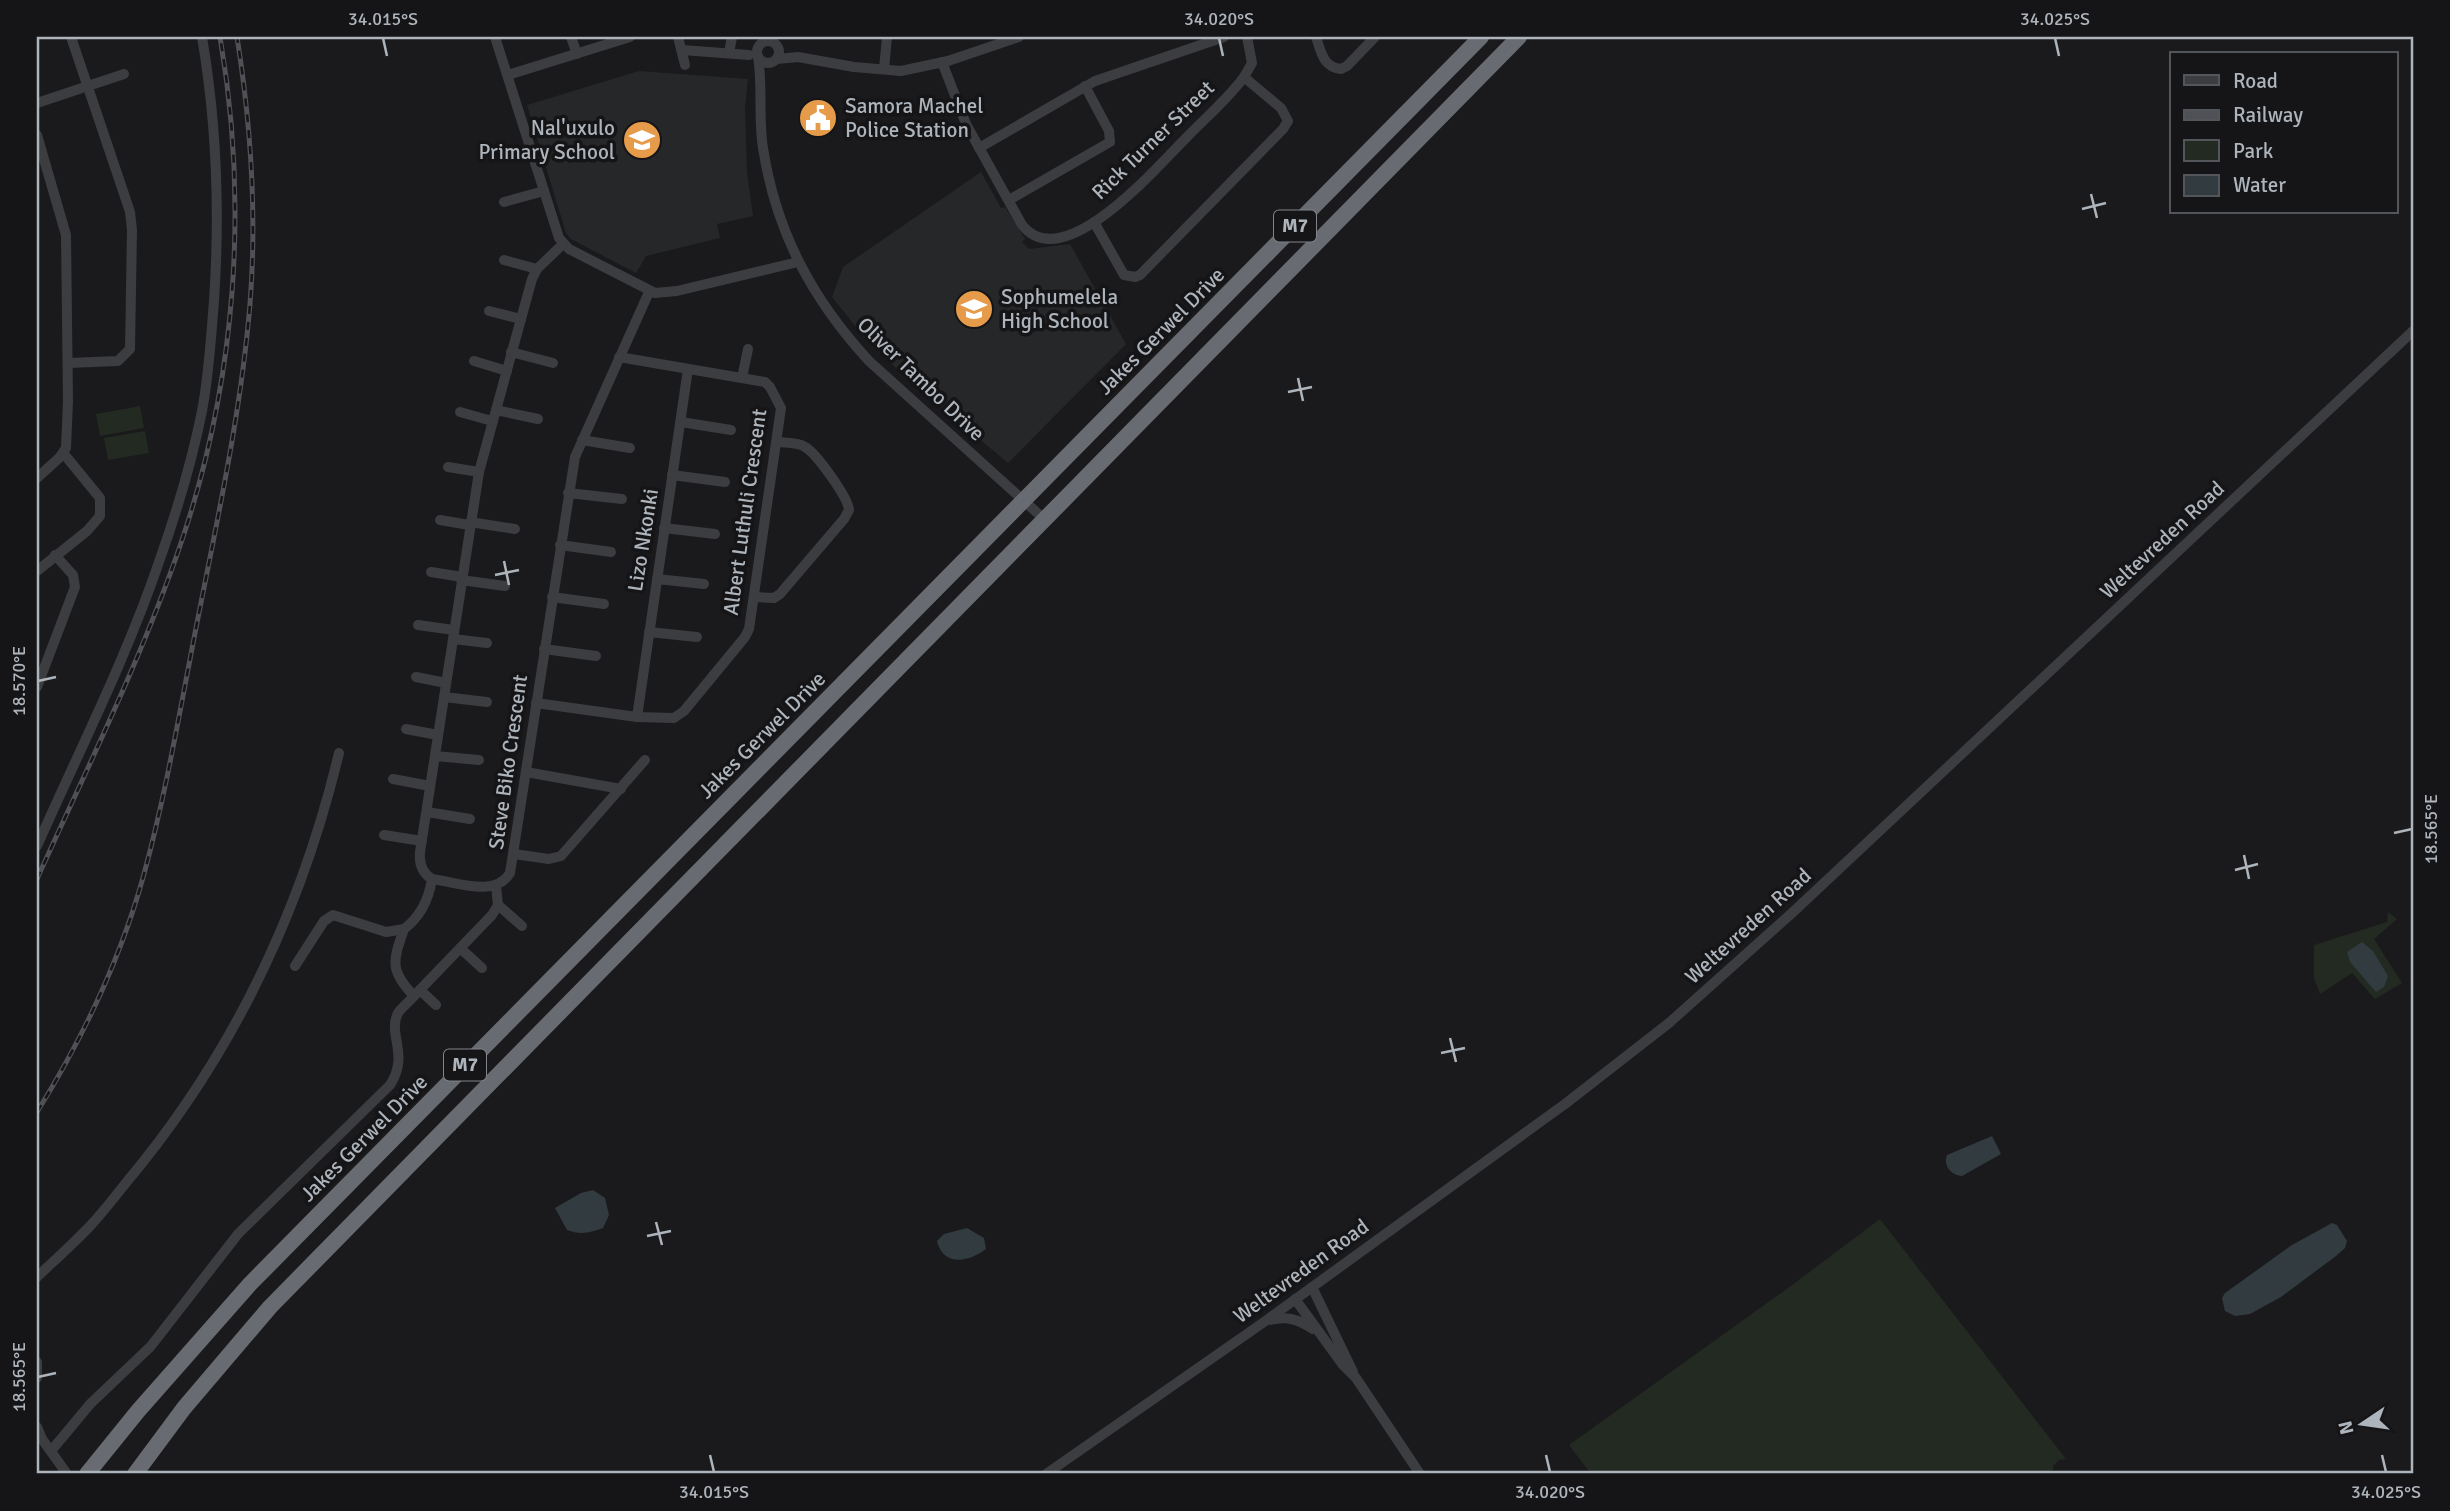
<svg xmlns="http://www.w3.org/2000/svg" width="2450" height="1511" viewBox="0 0 2450 1511" font-family="Signika,sans-serif">
<rect width="100%" height="100%" fill="#1a1a1c"/>
<g fill="#262729">
<polygon points="639,71 748,79 745,108 747,172 753,216 717,224 720,238 646,256 636,273 571,239 566,233 527,105"/>
<polygon points="981,172 1001,208 1005,207 1025,239 1022,242 1029,249 1070,244 1126,344 1008,463 909,380 868,342 832,297 843,267"/>
</g>
<g fill="#222a22">
<polygon points="140,406 144,428 100,436 96,414"/>
<polygon points="145,431 149,453 108,460 104,438"/>
<polygon points="2388,912 2397,919 2374,939 2402,983 2375,999 2352,973 2320,994 2314,978 2314,945 2387,922"/>
<polygon points="1880,1219 2066,1459 2059,1460 2053,1466 2053,1470 2038,1474 1591,1474 1569,1445 1784,1291"/>
</g>
<g fill="#313b40">
<polygon points="2362,942 2373,951 2388,976 2384,987 2376,992 2350,962 2347,952"/>
<path d="M1992,1136L2001,1154L1962,1176C1951,1175 1943,1166 1947,1155Z"/>
<path d="M593,1190L605,1198L609,1215L603,1228C590,1233 580,1235 567,1230L555,1208L581,1193Z"/>
<polygon points="2332,1223 2337,1225 2347,1241 2345,1248 2336,1256 2281,1297 2250,1314 2235,1316 2225,1311 2222,1298 2225,1293 2292,1245"/>
<path d="M967,1228L984,1238L986,1249C969,1262 943,1267 937,1241L944,1234Z"/>
</g>
<g fill="none" stroke-linecap="round" stroke-linejoin="round">
<g stroke="#3b3d41" stroke-width="10">
<polyline points="495,37 559,238 569,249 655,293 677,291 798,262"/>
<polyline points="571,37 577,54"/>
<polyline points="678,37 685,65"/>
<path d="M1316,37C1321,52 1323,67 1341,69L1347,66L1375,37"/>
<circle cx="768" cy="52" r="11"/>
<polyline points="682,50 749,55"/>
<polyline points="729,53 732,37"/>
<path d="M758,57C763,87 758,118 763,148C776,232 812,299 869,361L1044,519"/>
<polyline points="777,59 798,57 854,67 901,71 948,61 1019,37"/>
<path d="M942,62L966,124L1022,225C1063,277 1156,168 1185,139C1204,119 1227,100 1244,77L1252,63L1247,37"/>
<polyline points="884,69 887,37"/>
<polyline points="508,75 630,37"/>
<polyline points="37,103 124,74"/>
<polyline points="37,135 66,235 68,401 66,448 59,458 37,478"/>
<polyline points="979,148 1095,81 1224,37"/>
<polyline points="1009,200 1110,142 1109,131 1085,86"/>
<polyline points="504,202 544,191"/>
<polyline points="1094,222 1124,275 1135,277 1140,275 1283,129 1288,121 1281,108 1244,77"/>
<path d="M563,244L537,269L532,279L479,472L420,852C419,863 422,873 432,879C457,882 495,898 510,873L575,457L649,292"/>
<polyline points="504,260 537,269"/>
<polyline points="489,311 521,319"/>
<polyline points="511,352 553,363"/>
<polyline points="474,361 507,371"/>
<polyline points="68,363 118,361 130,349 132,230 130,212 123,191 71,37"/>
<polyline points="742,378 748,349"/>
<polyline points="496,410 538,419"/>
<polyline points="460,412 492,421"/>
<polyline points="681,422 731,430"/>
<polyline points="582,440 630,448"/>
<polyline points="448,467 479,472"/>
<polyline points="672,475 725,482"/>
<polyline points="568,493 622,499"/>
<polyline points="440,520 469,525"/>
<polyline points="470,522 515,529"/>
<polyline points="664,528 715,534"/>
<polyline points="560,545 611,552"/>
<polyline points="37,571 87,531 100,516 100,498 64,454"/>
<polyline points="431,572 462,577"/>
<polyline points="657,579 704,584"/>
<polyline points="461,580 505,586"/>
<polyline points="552,597 604,604"/>
<path d="M754,597L774,598L780,594L844,519L849,510C848,497 816,453 805,447C798,442 786,443 778,442"/>
<polyline points="418,625 454,630"/>
<polyline points="649,632 697,637"/>
<polyline points="453,639 487,643"/>
<polyline points="544,649 596,656"/>
<polyline points="416,677 446,683"/>
<polyline points="37,687 75,587 73,575 55,555"/>
<polyline points="444,697 487,702"/>
<polyline points="536,703 637,717 674,718 684,711 745,637 749,629 781,408 770,387 765,382 619,357"/>
<polyline points="637,717 688,369"/>
<polyline points="406,729 438,735"/>
<polyline points="435,756 479,760"/>
<polyline points="526,772 621,789"/>
<polyline points="393,779 430,786"/>
<polyline points="427,812 470,819"/>
<polyline points="384,835 422,841"/>
<path d="M37,846C79,751 127,657 160,559C177,511 192,461 202,411C209,375 211,337 214,301C220,211 217,125 202,37"/>
<polyline points="514,854 549,859 561,856 645,760"/>
<polyline points="498,905 522,926"/>
<path d="M404,929C393,961 389,970 414,996L492,915L498,905L496,886"/>
<polyline points="460,948 482,968"/>
<path d="M295,966L324,921L333,915L386,932L404,929C420,917 429,898 432,879"/>
<polyline points="420,990 436,1005"/>
<path d="M37,1277C55,1260 74,1243 91,1225C103,1212 114,1198 125,1184C231,1058 301,912 339,753"/>
<polyline points="1312,1287 1353,1372"/>
<polyline points="1295,1299 1343,1365 1356,1378 1420,1474"/>
<path d="M1269,1320C1287,1316 1298,1319 1313,1329"/>
<polyline points="37,1362 37,1378"/>
<polyline points="37,1427 42,1439 67,1474"/>
<path d="M51,1451L91,1403L151,1346L238,1234L390,1085C410,1055 387,1034 398,1013C402,1007 409,1002 414,996"/>
<polyline points="1046,1474 1264,1322 1565,1104 1669,1023 1792,913 2413,331"/>
</g>
<g stroke="#686c72" stroke-width="16">
<polyline points="87,1474 138,1411 250,1284 1481,37"/>
<polyline points="135,1474 184,1408 270,1307 1519,37"/>
</g>
<defs>
<g id="rail">
<path d="M37,879C87,768 142,658 181,543C236,381 249,205 220,37"/>
<path d="M37,1112C83,1038 121,958 144,874C166,793 180,710 196,628C217,521 241,413 250,304C257,215 251,125 237,37"/>
</g>
</defs>
<use href="#rail" stroke="#4f5156" stroke-width="5"/>
<use href="#rail" stroke="#151517" stroke-width="2.5" stroke-dasharray="8" stroke-linecap="butt"/>
</g>
<path fill="none" stroke="#aeb4bb" stroke-width="2.5" d="M383,38L387,56M1219,38L1223,56M2055,38L2059,56M2091,194L2097,218M2082,209L2106,203M1298,378L1303,401M1288,392L1312,387M504,561L509,585M495,575L519,570M38,681L56,677M2394,833L2412,829M2244,855L2249,879M2235,870L2258,864M1450,1038L1456,1062M1441,1053L1465,1048M656,1222L662,1245M647,1236L671,1231M38,1377L56,1373M710,1455L714,1472M1546,1455L1550,1472M2382,1455L2386,1472"/>
<defs>
<symbol id="civic-disc" viewBox="-11 -11 22 22"><circle r="9.5" fill="#e59b49" stroke="#151517"/><path d="M-.6-6.5H3V-4.5H.6V-3L4-1V1h2V6H-6V1h2V-1L-.6-3ZM-1.2 2.5V6h2.4V2.5Z" fill="#fff"/></symbol>
<symbol id="school-disc" viewBox="-11 -11 22 22"><circle r="9.5" fill="#e59b49" stroke="#151517"/><path d="M0-5L7-2L0 1L-7-2ZM-4 1L0 2.5L4 1V4Q0 6-4 4Z" fill="#fff"/></symbol>
</defs>
<g fill-rule="evenodd">
<use href="#civic-disc" x="796" y="96" width="44" height="44"/>
<use href="#school-disc" x="620" y="118" width="44" height="44"/>
<use href="#school-disc" x="952" y="287" width="44" height="44"/>
</g>
<g text-anchor="middle" dominant-baseline="central" stroke-width="7" stroke-linejoin="round" paint-order="stroke">
<g fill="#151517" stroke="#80848a" stroke-width="2">
<rect x="1274" y="210.5" width="42" height="31" rx="5"/>
<rect x="444" y="1049.5" width="42" height="31" rx="5"/>
</g>
<g font-size="19" font-weight="bold" fill="#aeb4bb">
<text x="1295" y="226">M7</text>
<text x="465" y="1065">M7</text>
</g>
<g font-size="21" fill="#aeb4bb" stroke="#151517" text-anchor="start">
<text x="845" y="106">Samora Machel<tspan x="845" dy="24">Police Station</tspan></text>
<text x="615" y="128" text-anchor="end">Nal'uxulo<tspan x="615" dy="24">Primary School</tspan></text>
<text x="1001" y="297">Sophumelela<tspan x="1001" dy="24">High School</tspan></text>
</g>
<g font-size="21" fill="#aeb4bb" stroke="#151517">
<text transform="translate(1153 140) rotate(-44)">Rick Turner Street</text>
<text transform="translate(1161 331) rotate(-45)">Jakes Gerwel Drive</text>
<text transform="translate(921 379) rotate(44)">Oliver Tambo Drive</text>
<text transform="translate(745 512) rotate(-82)">Albert Luthuli Crescent</text>
<text transform="translate(643 540) rotate(-81)">Lizo Nkonki</text>
<text transform="translate(2162 540) rotate(-43)">Weltevreden Road</text>
<text transform="translate(762 735) rotate(-45)">Jakes Gerwel Drive</text>
<text transform="translate(508 762) rotate(-82)">Steve Biko Crescent</text>
<text transform="translate(1748 926) rotate(-42)">Weltevreden Road</text>
<text transform="translate(364 1138) rotate(-45)">Jakes Gerwel Drive</text>
<text transform="translate(1301 1271) rotate(-36)">Weltevreden Road</text>
</g>
</g>
<rect width="2450" height="1511" fill="none" stroke="#151517" stroke-width="77"/>
<rect x="2170" y="52" width="228" height="161" fill="#151517" stroke="#525559" stroke-width="2"/>
<rect x="2184" y="75" width="35" height="10" fill="#3b3d41" stroke="#525559" stroke-width="2"/>
<text x="2233" y="88" font-size="21" fill="#aeb4bb">Road</text>
<rect x="2184" y="110" width="35" height="10" fill="#4f5156" stroke="#525559" stroke-width="2"/>
<text x="2233" y="122" font-size="21" fill="#aeb4bb">Railway</text>
<rect x="2184" y="140" width="35" height="21" fill="#222a22" stroke="#525559" stroke-width="2"/>
<text x="2233" y="158" font-size="21" fill="#aeb4bb">Park</text>
<rect x="2184" y="175" width="35" height="21" fill="#313b40" stroke="#525559" stroke-width="2"/>
<text x="2233" y="192" font-size="21" fill="#aeb4bb">Water</text>
<g transform="translate(2362 1424) rotate(257)" stroke="#151517" stroke-width="5" paint-order="stroke">
<path d="M0-5L12 26L0 18L-12 26Z" fill="#aeb4bb"/>
<text y="-10" font-size="19" font-weight="bold" text-anchor="middle" fill="#aeb4bb">N</text>
</g>
<rect x="38" y="38" width="2374" height="1434" fill="none" stroke="#aeb4bb" stroke-width="2.5"/>
<g font-size="18" text-anchor="middle" fill="#aeb4bb">
<text x="383" y="25">34.015°S</text>
<text x="1219" y="25">34.020°S</text>
<text x="2055" y="25">34.025°S</text>
<text transform="translate(19 681) rotate(-90)" y="6">18.570°E</text>
<text transform="translate(2431 829) rotate(-90)" y="6">18.565°E</text>
<text transform="translate(19 1377) rotate(-90)" y="6">18.565°E</text>
<text x="714" y="1498">34.015°S</text>
<text x="1550" y="1498">34.020°S</text>
<text x="2386" y="1498">34.025°S</text>
</g>
</svg>
